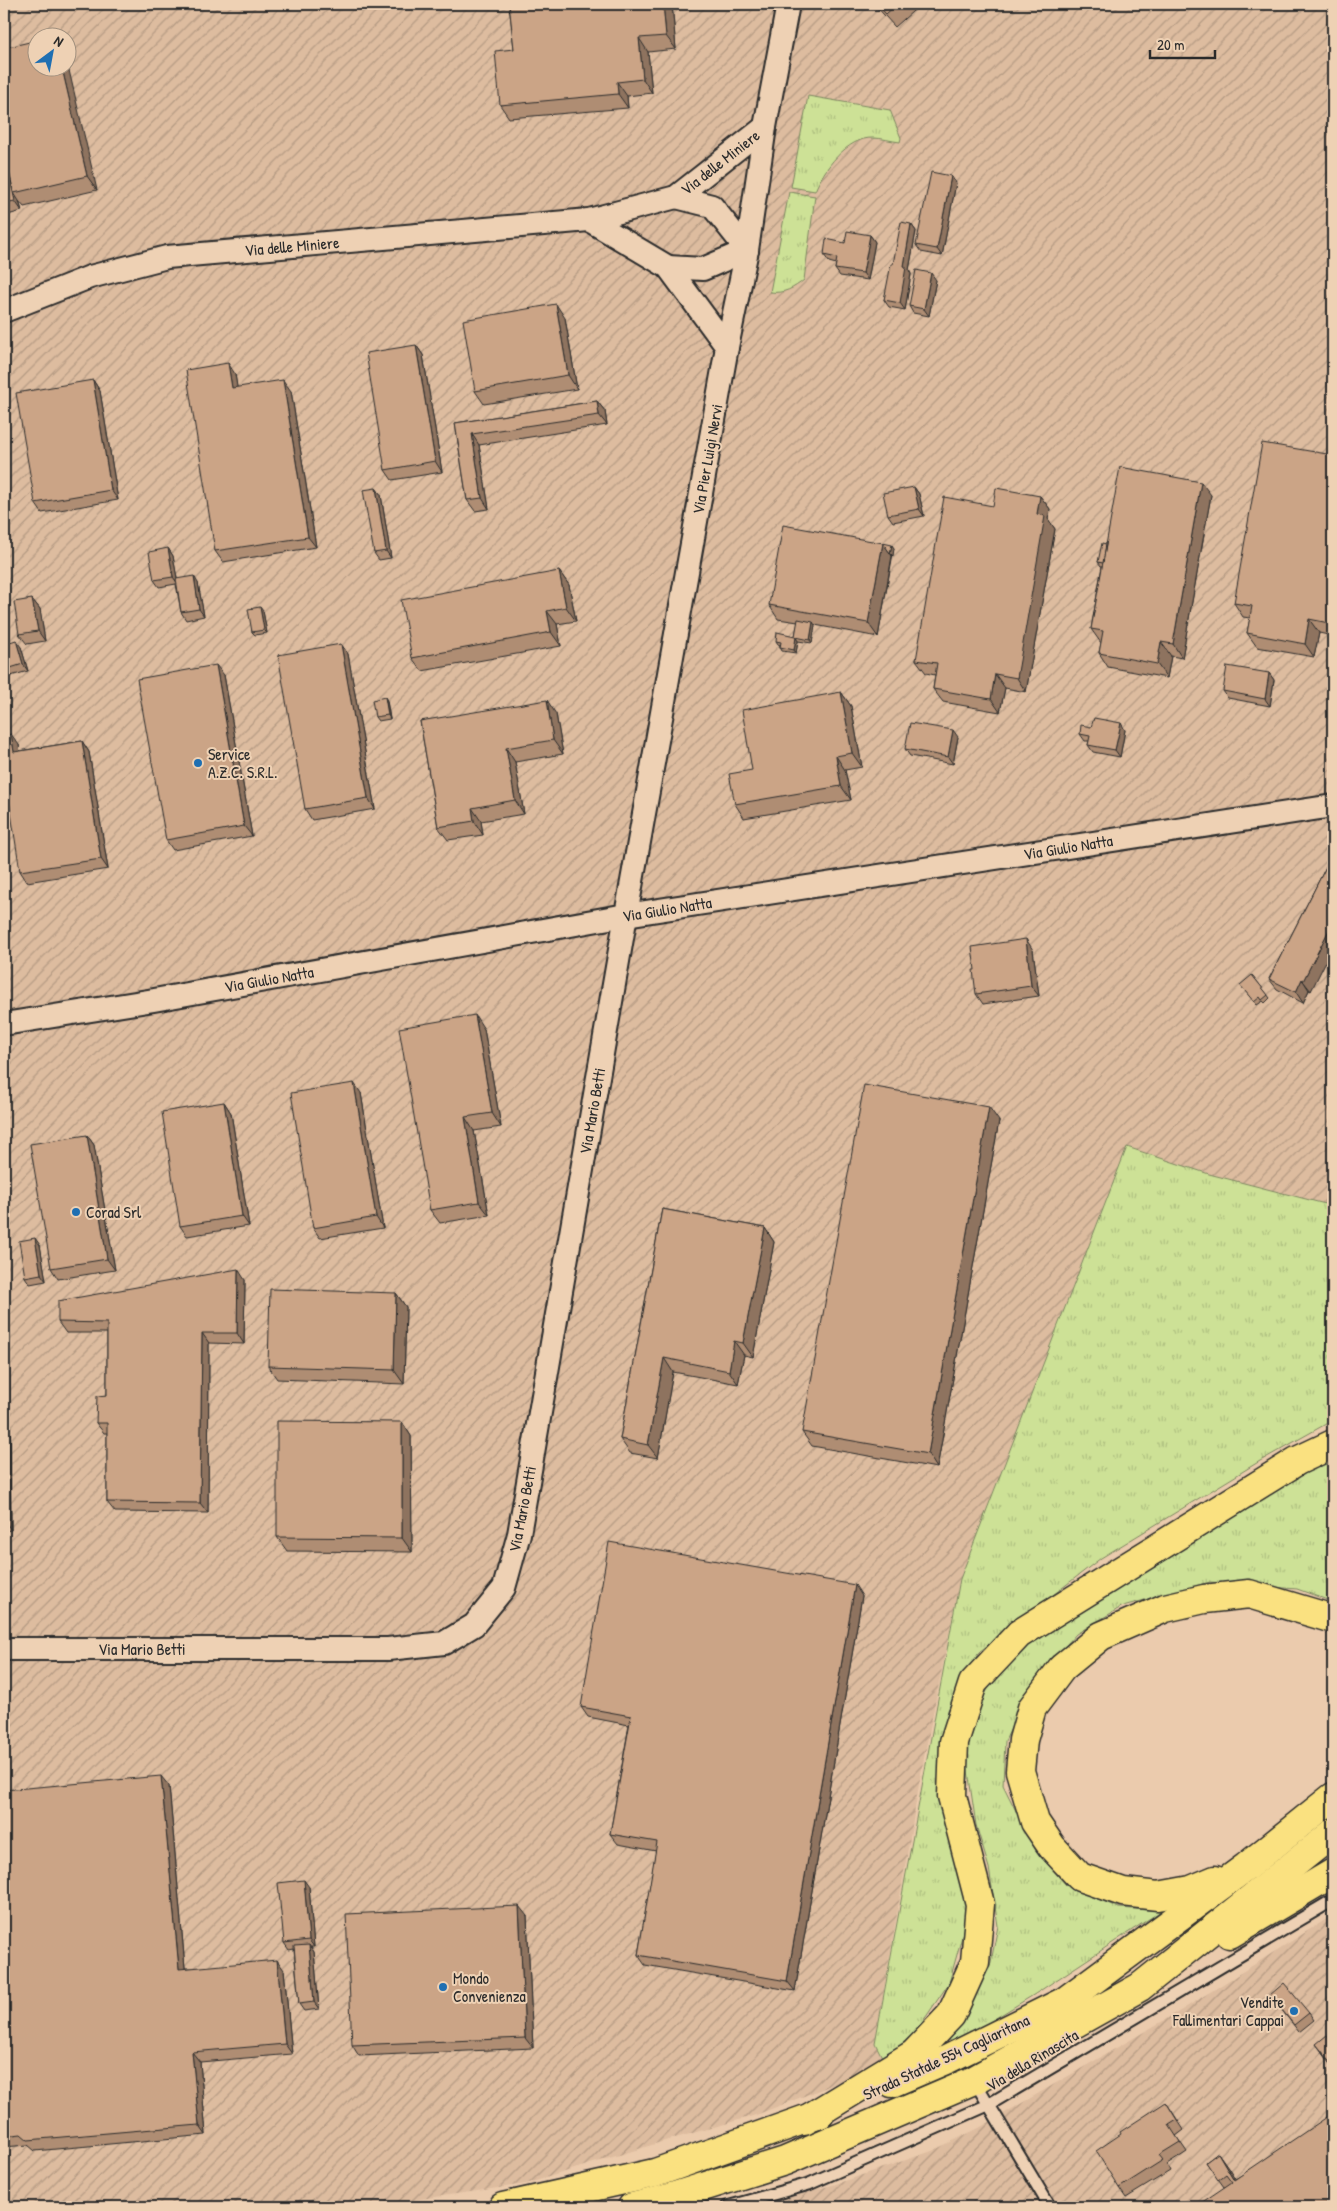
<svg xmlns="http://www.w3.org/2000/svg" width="1337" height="2211" viewBox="0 0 1337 2211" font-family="'Patrick Hand',sans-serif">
<defs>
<pattern id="industrial-furrows" width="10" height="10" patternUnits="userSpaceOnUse" patternTransform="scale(1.25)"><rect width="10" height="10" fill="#ddbc9f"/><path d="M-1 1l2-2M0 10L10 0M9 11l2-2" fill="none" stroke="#b39982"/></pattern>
<pattern id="grass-tufts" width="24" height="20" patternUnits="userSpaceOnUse" patternTransform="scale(1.25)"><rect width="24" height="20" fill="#cde196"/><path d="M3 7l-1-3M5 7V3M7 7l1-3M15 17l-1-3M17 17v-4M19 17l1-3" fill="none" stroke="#b0c181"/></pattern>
</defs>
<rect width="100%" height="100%" fill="#ebcbad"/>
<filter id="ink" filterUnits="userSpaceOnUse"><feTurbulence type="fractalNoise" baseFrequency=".02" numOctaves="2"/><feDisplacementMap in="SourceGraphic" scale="10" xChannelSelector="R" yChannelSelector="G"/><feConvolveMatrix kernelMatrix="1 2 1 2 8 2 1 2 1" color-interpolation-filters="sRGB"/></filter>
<g filter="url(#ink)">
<g fill="url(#industrial-furrows)" fill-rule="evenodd">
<path d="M4,4H1333V1206L1209,1174L1127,1148L960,1579L921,1773L875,2043L885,2064L756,2115L658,2143L526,2184L364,2207H4ZM38,38H68V68H38Z"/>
<polygon points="1333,1915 1333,2207 746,2207 833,2185 932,2151 979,2128 1180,2011"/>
</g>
<g fill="url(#grass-tufts)" stroke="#7c8660">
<path d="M808,96L890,110L901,138L900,142C891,141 882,138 873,138C847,137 823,170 815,191L791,187Z"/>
<path d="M789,192L815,196L804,280C794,288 784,294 770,292Z"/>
<polygon points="1127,1147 1209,1174 1333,1206 1333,1420 1260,1461 1101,1558 979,1652 948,1710 941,1767 945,1825 966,1899 963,1933 949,1983 915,2033 883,2059 875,2043 960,1579"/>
<polygon points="1333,1455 1333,1602 1297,1589 1210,1582 1123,1606 1076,1634 1031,1685 1005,1741 1003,1785 1036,1851 1066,1885 1119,1908 1161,1911 1035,1994 952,2045 946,2036 990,1967 998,1926 989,1868 976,1825 966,1757 973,1718 994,1677 1032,1637"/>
</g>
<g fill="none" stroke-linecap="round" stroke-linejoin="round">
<defs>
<g id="service">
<polyline points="974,2080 1050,2207"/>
<polyline points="727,2207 809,2184 988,2105 1333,1900"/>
</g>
<g id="minor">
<polyline points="676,197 712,206 747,250"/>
<polyline points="589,220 668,267 727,347"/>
<polyline points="668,267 703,269 747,250"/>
<polyline points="4,311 90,277 167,257 589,220 676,197 765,127"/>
<polyline points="4,1024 154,1000 626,915 1333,806"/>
<polyline points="4,1649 388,1649 444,1643 474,1625 504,1588 519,1534 626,915 727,347 747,250 765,127 788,4"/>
</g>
<g id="trunk">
<polyline points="1215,1880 1191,1890 1158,1896 1123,1892 1080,1877 1052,1847 1035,1822 1020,1771 1023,1740 1032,1708 1062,1668 1101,1636 1165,1608 1204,1599 1249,1594 1333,1619"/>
<polyline points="1230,1934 1333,1873"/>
<polyline points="892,2083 948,2059 1065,2001 1246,1867 1333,1797"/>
<polyline points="804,2121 914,2054 951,2015 975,1962 980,1904 952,1796 954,1742 973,1683 1019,1634 1297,1461 1333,1444"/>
<polyline points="503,2207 655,2173 820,2114"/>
<polyline points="632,2207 665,2199 785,2161 974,2080 1140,1987 1333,1833"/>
</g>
</defs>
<use href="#service" stroke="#2b2b2b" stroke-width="15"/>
<use href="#minor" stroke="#2b2b2b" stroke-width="26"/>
<use href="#trunk" stroke="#2b2b2b" stroke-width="31"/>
<use href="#service" stroke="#eed1b4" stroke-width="11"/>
<use href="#minor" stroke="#eed1b4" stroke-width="22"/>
<use href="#trunk" stroke="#fae180" stroke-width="28"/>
</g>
<g fill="#af8d73" stroke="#2b2b2b">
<polygon points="509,4 672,4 676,49 648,52 652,93 627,96 628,108 509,118 500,105 514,49"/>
<polygon points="874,4 921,4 895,27"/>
<polygon points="4,48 97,190 24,207 19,201 22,211 4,216"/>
<polygon points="951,176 956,183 942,256 921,252 916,245"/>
<polygon points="911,224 916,231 909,270 911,274 905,310 889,307 884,300 893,264"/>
<polygon points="870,235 875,242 868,280 840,276 835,269 836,264 829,262 824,255 845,243"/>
<polygon points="936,280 929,316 913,313 909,306"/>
<polygon points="565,318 577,389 484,404 475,391"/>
<polygon points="416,345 423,355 442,472 392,480 385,470"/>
<polygon points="235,374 237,388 291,391 316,547 223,562 215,551"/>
<polygon points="93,380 100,391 118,500 42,513 35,503"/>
<polygon points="597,401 605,411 607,425 479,445 489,509 475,511 467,500 455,423"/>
<polygon points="1333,455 1333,636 1319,633 1314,657 1257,647 1247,633 1250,618 1243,617 1234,603"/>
<polygon points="914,487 919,494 924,516 893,522 888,515"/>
<polygon points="376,488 381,495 391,558 379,560 374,553"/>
<polygon points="1211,495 1182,658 1171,656 1167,678 1108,667 1099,653 1101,643 1091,629 1102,566 1101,566 1098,562 1106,544"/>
<polygon points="1040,496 1050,509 1048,519 1055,529 1026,692 1005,688 1000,712 943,702 933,689 935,675 926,673 916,660 993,506"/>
<polygon points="883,543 894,548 878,637 815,625 812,643 798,641 796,653 782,651 780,647 780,645 778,644 776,641 795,636 798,622 778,619 769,605"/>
<polygon points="168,548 173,556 177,579 198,583 204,616 186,620 181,612 176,584 159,587 154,580"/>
<polygon points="559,571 569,585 576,621 557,624 561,646 422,671 412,658"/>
<polygon points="32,599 40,609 45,641 27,644 19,634"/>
<polygon points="263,611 267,633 255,635 252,632"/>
<polygon points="4,644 21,647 28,671 4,678"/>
<polygon points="341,644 348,654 375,809 312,820 305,809"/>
<polygon points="1269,673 1274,680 1270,706 1228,698 1223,691"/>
<polygon points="224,675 252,836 173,850 166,840"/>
<polygon points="841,692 851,706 862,767 845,770 851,800 744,818 735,804 752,770"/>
<polygon points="385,697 387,701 390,719 378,721 375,717"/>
<polygon points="556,714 563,754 515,762 524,814 481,821 483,835 448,840 438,827 420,721"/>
<polygon points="1091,727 1125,730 1120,757 1093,752 1088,745 1089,741 1085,741 1080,734"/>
<polygon points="958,737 953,764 910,756 905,749"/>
<polygon points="82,741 89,752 108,869 27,882 20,871 19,745 19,751"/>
<polygon points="1331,857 1311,991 1309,990 1303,1003 1277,989 1269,979"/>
<polygon points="1033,950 1039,996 983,1004 976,994"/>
<polygon points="1252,975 1270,998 1265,1003 1263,1001 1257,1005 1243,988"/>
<polygon points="484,1029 501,1127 474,1131 489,1215 440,1223 430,1210"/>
<polygon points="361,1093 383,1228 320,1238 313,1228"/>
<polygon points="224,1102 231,1113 249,1226 187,1236 180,1226"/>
<polygon points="999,1121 937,1468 812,1446 802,1432"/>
<polygon points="87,1135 94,1145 115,1270 58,1279 51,1268"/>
<polygon points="662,1209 765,1228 774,1242 753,1357 744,1355 738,1384 673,1372 658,1458 630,1453 620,1439"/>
<polygon points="40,1245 46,1281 30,1284 25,1277"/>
<polygon points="245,1280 244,1344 209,1343 208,1513 115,1512 107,1502 107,1433 104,1433 96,1423 107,1395 107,1333 66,1333 58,1322"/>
<polygon points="396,1293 406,1307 404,1384 277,1379 268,1366"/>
<polygon points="4,1361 9,1369 11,1530 4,1531"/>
<polygon points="402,1422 411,1436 412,1552 287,1551 277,1537"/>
<polygon points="862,1596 795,1991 645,1965 638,1955 656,1851 618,1844 610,1834 629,1725 588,1717 581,1707"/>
<polygon points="169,1786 185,1968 284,1970 292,2054 200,2062 206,2135 35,2151 28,2145 4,2147 4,1790"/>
<polygon points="309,1887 314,1947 311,1947 314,1952 319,2009 304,2011 299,2004 294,1949 289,1950 284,1943"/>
<polygon points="527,1916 533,2048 359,2056 352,2045"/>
<polygon points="1270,1995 1309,2013 1314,2020 1299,2032"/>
<polygon points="1333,2042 1333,2067 1316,2044"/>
<polygon points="1166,2102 1184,2130 1176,2136 1187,2152 1167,2165 1170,2171 1126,2198 1119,2188"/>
<polygon points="1333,2121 1333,2207 1224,2187 1206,2162 1218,2153 1235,2179"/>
</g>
<g fill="#8e735e" stroke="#2b2b2b">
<polygon points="663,4 672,4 676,49 666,36"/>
<polygon points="639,38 648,52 652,93 643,79"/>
<polygon points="68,66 97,190 87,176 62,68 68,68"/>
<polygon points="617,82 627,96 628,108 618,94"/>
<polygon points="4,147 14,193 19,201 22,211 15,201 4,153"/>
<polygon points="951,176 956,183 942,256 937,249"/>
<polygon points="911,224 916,231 909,270 911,274 905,310 900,303 904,266"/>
<polygon points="870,235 875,242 868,280 863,273"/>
<polygon points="931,273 936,280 929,316 924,309"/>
<polygon points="556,304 565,318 577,389 568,375"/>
<polygon points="416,345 423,355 442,472 435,461"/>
<polygon points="228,363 235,374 239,399 232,388"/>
<polygon points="93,380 100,391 118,500 111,490"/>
<polygon points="283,380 291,391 316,547 308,537"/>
<polygon points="597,401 605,411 607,425 599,415"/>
<polygon points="472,434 479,445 489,509 482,498"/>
<polygon points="1201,482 1211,495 1182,658 1173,644"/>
<polygon points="914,487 919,494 924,516 919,509"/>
<polygon points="376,488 381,495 391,558 386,551"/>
<polygon points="1040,496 1050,509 1048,519 1055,529 1026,692 1017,678 1037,514"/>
<polygon points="883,543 892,556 878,637 868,623"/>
<polygon points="892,545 894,548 893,556 890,553"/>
<polygon points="168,548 173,556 178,584 173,577"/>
<polygon points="559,571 569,585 576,621 566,607"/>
<polygon points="194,576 198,583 204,616 199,609"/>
<polygon points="1333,597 1333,629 1329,623"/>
<polygon points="32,599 40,609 45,641 38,631"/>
<polygon points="260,607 263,611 267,633 264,630"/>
<polygon points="547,611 557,624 561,646 551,632"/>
<polygon points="1309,619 1319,633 1314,657 1305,644"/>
<polygon points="813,622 815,625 812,643 810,640"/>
<polygon points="796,637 798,641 796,653 794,650"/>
<polygon points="16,640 21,647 28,671 23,664"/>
<polygon points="1161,642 1171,656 1167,678 1157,664"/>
<polygon points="341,644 348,654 375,809 368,798"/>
<polygon points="216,665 224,675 252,836 244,826"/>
<polygon points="1269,673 1274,680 1270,706 1265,699"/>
<polygon points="995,674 1005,688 1000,712 991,699"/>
<polygon points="841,692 851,706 862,767 852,753"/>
<polygon points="385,697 387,701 390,719 388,715"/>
<polygon points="547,700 556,714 563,754 553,740"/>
<polygon points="1121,723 1125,730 1120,757 1115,750"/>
<polygon points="953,730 958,737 953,764 948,757"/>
<polygon points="11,734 19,745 21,763 14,752"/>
<polygon points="82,741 89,752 108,869 101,859"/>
<polygon points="506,748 515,762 524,814 515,800"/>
<polygon points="836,756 845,770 851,800 841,786"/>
<polygon points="472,808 481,821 483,835 474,821"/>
<polygon points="1333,922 1333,947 1311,991 1303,981"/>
<polygon points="1026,939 1033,950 1039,996 1031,986"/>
<polygon points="1302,979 1309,990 1303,1003 1296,992"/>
<polygon points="475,1015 484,1029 501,1127 492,1113"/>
<polygon points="354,1083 361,1093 383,1228 376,1217"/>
<polygon points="224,1102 231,1113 249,1226 242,1216"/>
<polygon points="989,1107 999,1121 937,1468 928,1454"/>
<polygon points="465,1117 474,1131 489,1215 479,1202"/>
<polygon points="87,1135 94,1145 115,1270 107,1259"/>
<polygon points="765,1228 774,1242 753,1357 743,1343"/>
<polygon points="35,1238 40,1245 46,1281 41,1274"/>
<polygon points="238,1269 245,1280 244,1344 237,1333"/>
<polygon points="396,1293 406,1307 404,1384 394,1370"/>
<polygon points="202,1333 209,1343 208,1513 200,1503"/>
<polygon points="734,1341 744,1355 738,1384 729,1371"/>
<polygon points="664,1358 673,1372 658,1458 648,1445"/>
<polygon points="4,1361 9,1369 11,1530 4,1520"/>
<polygon points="402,1422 411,1436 412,1552 402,1538"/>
<polygon points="855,1585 862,1596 795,1991 787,1981"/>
<polygon points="161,1776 169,1786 186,1979 179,1969"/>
<polygon points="304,1880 309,1887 314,1947 309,1940"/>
<polygon points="519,1906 527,1916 533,2048 525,2038"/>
<polygon points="309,1945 314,1952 319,2009 314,2002"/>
<polygon points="277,1960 284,1970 292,2054 285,2044"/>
<polygon points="192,2052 200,2062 206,2135 199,2125"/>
<polygon points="1218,2153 1228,2167 1244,2193 1234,2180"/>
</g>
<g fill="#cba486" stroke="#2b2b2b">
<polygon points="509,4 663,4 666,36 639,38 643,79 617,82 618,94 500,105 495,51 514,49"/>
<polygon points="877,4 897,4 886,14"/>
<polygon points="38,40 38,68 62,68 87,176 14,193 4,150 4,48"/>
<polygon points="4,153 15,201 4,203"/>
<polygon points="931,172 951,176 937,249 916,245"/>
<polygon points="901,222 911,224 904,266 906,267 900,303 884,300 891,264 893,264"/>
<polygon points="847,231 870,235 863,273 835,269 837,258 824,255 826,239 845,243"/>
<polygon points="916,270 931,273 924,309 909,306"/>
<polygon points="556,304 568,375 475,391 463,320"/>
<polygon points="416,345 435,461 385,470 366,353"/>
<polygon points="228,363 232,388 283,380 308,537 215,551 186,370"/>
<polygon points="93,380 111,490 35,503 16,393"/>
<polygon points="597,401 599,415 472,434 482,498 467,500 455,423"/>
<polygon points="1262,443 1333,455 1333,597 1329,623 1309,619 1305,644 1247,633 1252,606 1234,603"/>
<polygon points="1120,467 1201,482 1173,644 1161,642 1157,664 1099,653 1103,631 1091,629"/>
<polygon points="914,487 919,509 888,515 883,493"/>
<polygon points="376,488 386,551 374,553 363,490"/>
<polygon points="996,488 1040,496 1037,514 1045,516 1017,678 995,674 991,699 933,689 937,663 916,660 944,497 993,506"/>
<polygon points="783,525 883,543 868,623 769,605"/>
<polygon points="883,543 892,545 890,553"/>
<polygon points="1102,543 1106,544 1103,563 1098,562"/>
<polygon points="168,548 173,577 154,580 149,552"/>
<polygon points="559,571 566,607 547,611 551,632 412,658 401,600"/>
<polygon points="194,576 199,609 181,612 176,579"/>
<polygon points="32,599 38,631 19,634 14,602"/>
<polygon points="260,607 264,630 252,632 248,609"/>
<polygon points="798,619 813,622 810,640 796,637 794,650 780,647 781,642 776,641 777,632 795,636"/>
<polygon points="16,640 23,664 4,670 4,644"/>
<polygon points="341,644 368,798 305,809 278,655"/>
<polygon points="216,665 244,826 166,840 137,679"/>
<polygon points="1227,666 1269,673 1265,699 1223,691"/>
<polygon points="841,692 852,753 836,756 841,786 735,804 729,774 752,770 742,710"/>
<polygon points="385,697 388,715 375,717 372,700"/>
<polygon points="547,700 553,740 506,748 515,800 472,808 474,821 438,827 420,721"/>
<polygon points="1094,718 1121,723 1115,750 1088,745 1090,736 1080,734 1081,725 1091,727"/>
<polygon points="910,723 953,730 948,757 905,749"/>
<polygon points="11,734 14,752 82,741 101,859 20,871 4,768 4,736"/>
<polygon points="1331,857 1333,859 1333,922 1303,981 1302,979 1296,992 1269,979"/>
<polygon points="1026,939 1031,986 976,994 973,970 975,970 972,947"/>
<polygon points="1252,975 1268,995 1262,1000 1260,997 1254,1002 1240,985"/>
<polygon points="475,1015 492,1113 465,1117 479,1202 430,1210 399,1028"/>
<polygon points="354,1083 376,1217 313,1228 291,1093"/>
<polygon points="864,1085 989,1107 928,1454 802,1432"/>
<polygon points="224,1102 242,1216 180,1226 162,1112"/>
<polygon points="87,1135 107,1259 51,1268 30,1144"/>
<polygon points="662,1209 765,1228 743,1343 734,1341 729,1371 664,1358 648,1445 620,1439"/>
<polygon points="35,1238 41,1274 25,1277 19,1241"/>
<polygon points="238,1269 237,1333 202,1333 200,1503 107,1502 107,1423 96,1423 97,1396 107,1395 107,1323 58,1322 58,1301"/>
<polygon points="270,1289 396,1293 394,1370 268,1366"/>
<polygon points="277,1421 402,1422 402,1538 277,1537"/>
<polygon points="609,1542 855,1585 787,1981 638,1955 657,1842 610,1834 631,1716 581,1707"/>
<polygon points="161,1776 179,1969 277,1960 285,2044 192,2052 199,2125 28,2140 21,2134 4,2136 4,1790"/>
<polygon points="304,1880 309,1940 284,1943 278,1883"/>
<polygon points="519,1906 525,2038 352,2045 346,1914"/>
<polygon points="309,1945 314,2002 299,2004 294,1946"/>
<polygon points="1284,1983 1309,2013 1294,2025 1270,1995"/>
<polygon points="1327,2035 1333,2042 1333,2065 1316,2044"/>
<polygon points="1166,2102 1177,2120 1169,2125 1180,2142 1159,2155 1163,2160 1119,2188 1096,2151 1121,2134 1120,2132"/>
<polygon points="1330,2115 1333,2121 1333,2197 1329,2200 1333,2205 1333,2207 1195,2207 1232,2182 1226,2174 1218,2180 1206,2162 1218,2153 1234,2180"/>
</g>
</g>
<g fill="#1f6fb2" stroke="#eed1b4" stroke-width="2">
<circle cx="198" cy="763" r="5"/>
<circle cx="76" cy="1212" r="5"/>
<circle cx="443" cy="1987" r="5"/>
<circle cx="1294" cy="2011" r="5"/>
</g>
<g text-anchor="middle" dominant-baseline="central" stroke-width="4" stroke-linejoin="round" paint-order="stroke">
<g font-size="16" fill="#2b2b2b" stroke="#eed1b4">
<text transform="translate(720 162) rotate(-38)">Via delle Miniere</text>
<text transform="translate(292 246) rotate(-5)">Via delle Miniere</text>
<text transform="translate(707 459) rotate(-80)">Via Pier Luigi Nervi</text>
<text transform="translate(1068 847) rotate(-9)">Via Giulio Natta</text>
<text transform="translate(667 909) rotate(-9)">Via Giulio Natta</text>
<text transform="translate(269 979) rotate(-10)">Via Giulio Natta</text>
<text transform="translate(592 1111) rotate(-80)">Via Mario Betti</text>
<text transform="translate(522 1509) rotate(-79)">Via Mario Betti</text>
<text x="142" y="1649">Via Mario Betti</text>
<text transform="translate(946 2057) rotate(-25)">Strada Statale 554 Cagliaritana</text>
<text transform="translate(1032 2060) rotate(-31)">Via della Rinascita</text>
</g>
<g font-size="16" fill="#2b2b2b" stroke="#eed1b4" text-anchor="start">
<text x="208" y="754">Service<tspan x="208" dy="18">A.Z.C. S.R.L.</tspan></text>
<text x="86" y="1212">Corad Srl</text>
<text x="453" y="1978">Mondo<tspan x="453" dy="18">Convenienza</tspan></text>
<text x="1284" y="2002" text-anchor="end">Vendite<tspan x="1284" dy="18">Fallimentari Cappai</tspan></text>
</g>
</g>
<rect width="1337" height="2211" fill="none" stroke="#eed1b4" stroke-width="20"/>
<rect x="10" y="10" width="1317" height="2191" fill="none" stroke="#2b2b2b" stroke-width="2" filter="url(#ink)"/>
<g transform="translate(52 52) rotate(32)"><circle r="24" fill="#eed1b4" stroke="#a08f7d"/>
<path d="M0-4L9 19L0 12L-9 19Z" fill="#1f6fb2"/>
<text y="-8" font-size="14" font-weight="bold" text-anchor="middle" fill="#2b2b2b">N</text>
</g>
<path d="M1150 50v8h65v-8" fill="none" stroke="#2b2b2b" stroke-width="2.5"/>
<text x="1157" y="50" font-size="15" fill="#2b2b2b" stroke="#eed1b4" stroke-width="4" paint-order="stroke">20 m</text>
</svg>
